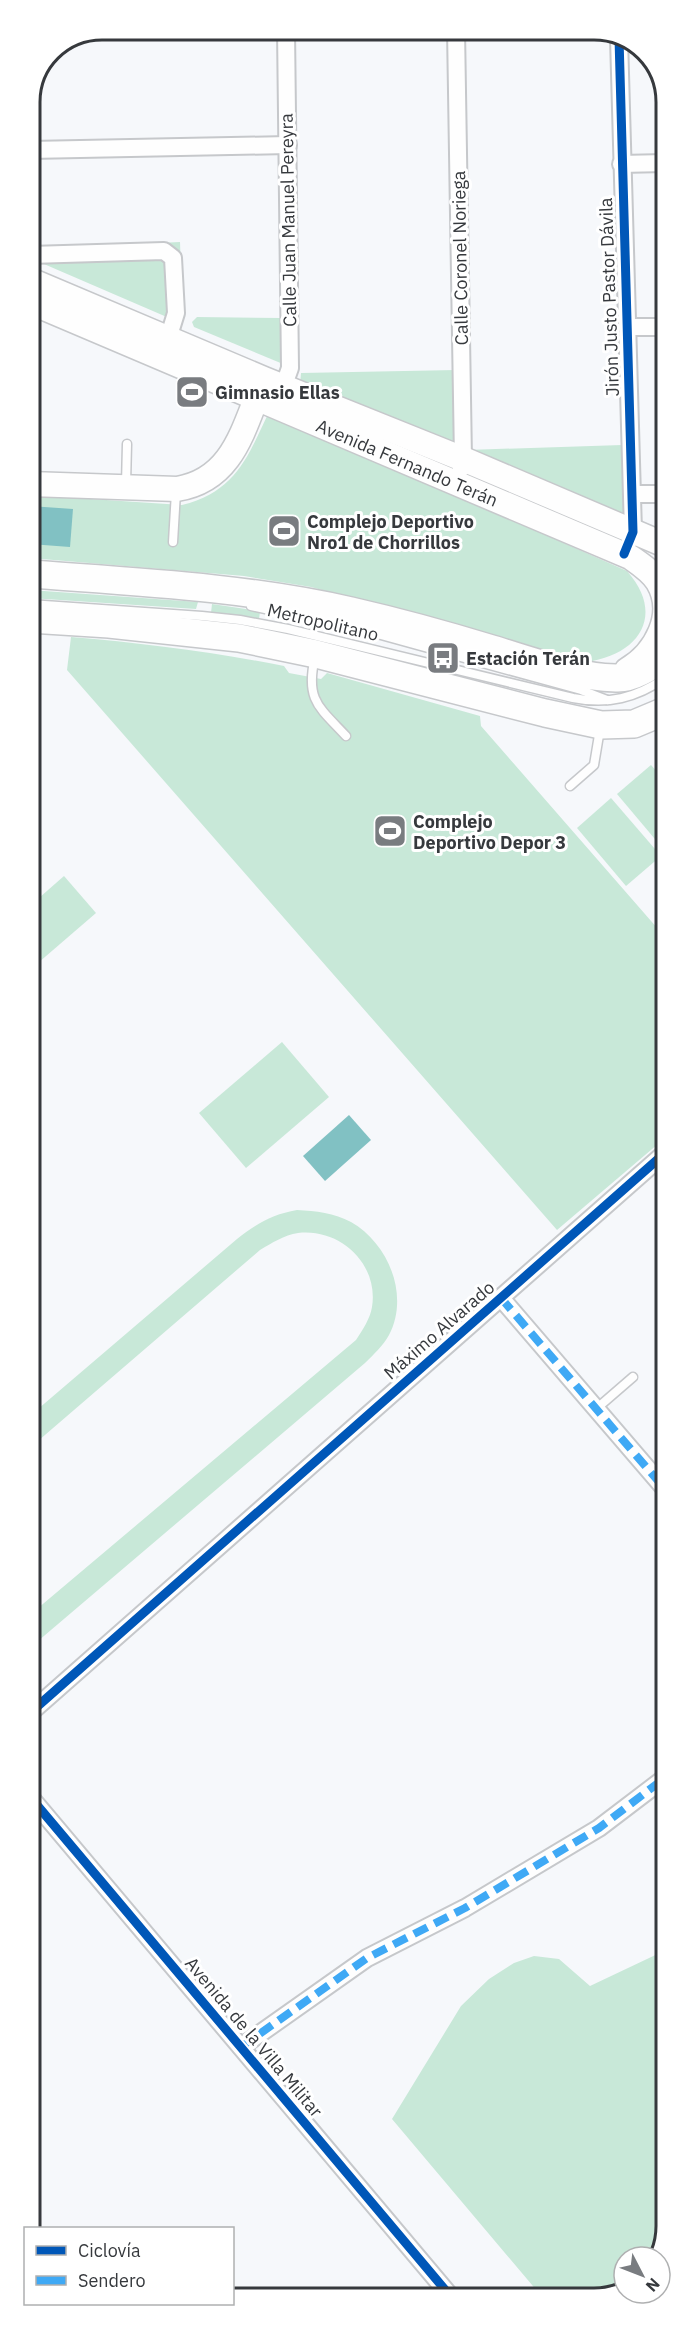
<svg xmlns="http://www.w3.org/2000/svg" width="696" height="2329" viewBox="0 0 696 2329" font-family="'IBM Plex Sans',sans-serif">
<rect width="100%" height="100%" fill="#f6f8fb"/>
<g fill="#c8e8d8">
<polygon points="180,242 183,324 30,258 30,249"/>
<polygon points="197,317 281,318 283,364 194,327 192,322"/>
<polygon points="456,370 457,447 300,385 301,373"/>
<path d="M269,412L627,571C666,615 639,655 586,662L311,587L244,576L30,558V495L182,505C236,491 247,458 269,412Z"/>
<polygon points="622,445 625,520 467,450"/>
<polygon points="30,590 198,602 196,609 30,598"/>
<polygon points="212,604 260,611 259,620 211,613"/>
<path d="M71,637C143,643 213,652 284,666L289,673L321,679L327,673L480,716L481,726L665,937V1138L557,1230L67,670Z"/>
<polygon points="651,765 665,781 665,851 617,794"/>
<polygon points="611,798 661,856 626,886 577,828"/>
<polygon points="64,876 96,913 31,969 31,905"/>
<polygon points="282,1042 329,1097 246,1168 199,1113"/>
<path d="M297,1210C316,1211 334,1213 351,1222C388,1243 410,1295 389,1335C383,1346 374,1354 365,1363L31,1647V1614L356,1340C363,1329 370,1319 372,1307C379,1264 340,1228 298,1233C284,1235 272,1243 260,1250L31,1447V1415L237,1239C256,1224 273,1214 297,1210Z"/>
<polygon points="666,1950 666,2227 656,2257 624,2257 624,2288 608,2298 543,2298 392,2119 461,2006 489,1979 514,1963 534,1956 559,1959 590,1986"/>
</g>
<g fill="#81c1c3">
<polygon points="30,506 73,509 70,547 30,544"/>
<polygon points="349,1115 371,1140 325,1181 303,1156"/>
</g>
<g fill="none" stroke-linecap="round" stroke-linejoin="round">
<defs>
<g id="service">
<polyline points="126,484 127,444"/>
<polyline points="173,542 176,492"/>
<path d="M30,604L202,616L240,620L288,629L573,698C608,705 636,698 665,678"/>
<polyline points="251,606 370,632 581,690 607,700"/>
<path d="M315,657C305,700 319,707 346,736"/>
<polyline points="570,786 594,765 600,729"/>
<polyline points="596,1409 633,1377"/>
</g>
<g id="minor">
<polyline points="456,30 463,459 461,469"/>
<polyline points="619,38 633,532 630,540"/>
<polyline points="30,150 288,145"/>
<polyline points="621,164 665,163"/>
<polyline points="30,255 164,251 173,258 176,313 168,339"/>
<polyline points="627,327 665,327"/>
<polyline points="280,396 290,368 286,30"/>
<polyline points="632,494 665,494"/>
<polyline points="501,1298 665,1489"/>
<polyline points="31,1712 665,1153"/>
<polyline points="31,1798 452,2298"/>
<polyline points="241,2047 367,1958 465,1908 599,1828 666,1777"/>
</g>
<g id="secondary">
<polyline points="30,280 264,379 463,459 665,545"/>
<path id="s1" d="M30,302L630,557C640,564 651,571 658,582C677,614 656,653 627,670"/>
<path d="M30,484L177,489C233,480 243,429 262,384"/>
</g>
<g id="primary">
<path d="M30,574C137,582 246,587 351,611C399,622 446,635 492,649C532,661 574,677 616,678C634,679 651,666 665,656"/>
<polyline points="30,619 109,624 239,638 316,654 545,713 601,725 634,724 665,711"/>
</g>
</defs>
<use href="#service" stroke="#c6c8cb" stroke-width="11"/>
<use href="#minor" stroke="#c6c8cb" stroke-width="20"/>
<use href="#secondary" stroke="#c6c8cb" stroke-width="27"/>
<use href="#primary" stroke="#c6c8cb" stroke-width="30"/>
<use href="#service" stroke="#fefefe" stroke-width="8"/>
<use href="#minor" stroke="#fefefe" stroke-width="16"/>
<use href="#secondary" stroke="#fefefe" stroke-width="24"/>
<use href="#primary" stroke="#fefefe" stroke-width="27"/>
<g stroke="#3fa9f5" stroke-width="8" stroke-dasharray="15 8" stroke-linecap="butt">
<polyline points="501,1298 665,1489"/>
<polyline points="241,2047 367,1958 465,1908 599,1828 666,1777"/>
</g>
<defs>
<g id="cycleway">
<polyline points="619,38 633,532 624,554"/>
<polyline points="31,1712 665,1153"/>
<polyline points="31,1798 452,2298"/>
</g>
</defs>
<use href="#cycleway" stroke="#fff" stroke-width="13"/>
<use href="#cycleway" stroke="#0057b8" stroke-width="9"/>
</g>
<defs>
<symbol id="stadium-square" viewBox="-11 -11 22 22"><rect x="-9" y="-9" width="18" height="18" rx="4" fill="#797c80" stroke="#fff"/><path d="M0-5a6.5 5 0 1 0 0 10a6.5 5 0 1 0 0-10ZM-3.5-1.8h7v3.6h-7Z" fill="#fff"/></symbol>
<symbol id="bus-square" viewBox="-11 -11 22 22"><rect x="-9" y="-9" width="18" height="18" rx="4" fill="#797c80" stroke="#fff"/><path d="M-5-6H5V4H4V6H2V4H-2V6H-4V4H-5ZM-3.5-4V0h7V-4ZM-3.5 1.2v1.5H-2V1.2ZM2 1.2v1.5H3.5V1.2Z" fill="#fff"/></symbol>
</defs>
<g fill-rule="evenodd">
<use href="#stadium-square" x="173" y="373" width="38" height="38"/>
<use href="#stadium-square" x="265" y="512" width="38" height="38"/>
<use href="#bus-square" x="424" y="639" width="38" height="38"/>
<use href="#stadium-square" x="371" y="812" width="38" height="38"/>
</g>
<g text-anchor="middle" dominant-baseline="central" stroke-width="6" stroke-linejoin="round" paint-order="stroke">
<g font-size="18" fill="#36393d" stroke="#fff">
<text transform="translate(288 220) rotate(-91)">Calle Juan Manuel Pereyra</text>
<text transform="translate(460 258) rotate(-91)">Calle Coronel Noriega</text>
<text transform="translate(609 297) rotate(-92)">Jirón Justo Pastor Dávila</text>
<text stroke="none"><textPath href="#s1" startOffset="410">Avenida Fernando Terán</textPath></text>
<text transform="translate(323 622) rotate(13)">Metropolitano</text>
<text transform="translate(439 1330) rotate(-41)">Máximo Alvarado</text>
<text transform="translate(254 2037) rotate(50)">Avenida de la Villa Militar</text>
</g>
<g font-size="18" font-weight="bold" fill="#36393d" stroke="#fff" text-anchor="start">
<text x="215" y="392">Gimnasio Ellas</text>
<text x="307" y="521">Complejo Deportivo<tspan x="307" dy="21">Nro1 de Chorrillos</tspan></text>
<text x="466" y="658">Estación Terán</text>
<text x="413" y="821">Complejo<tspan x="413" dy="21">Deportivo Depor 3</tspan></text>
</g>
</g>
<path d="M0 0H696V2329H0ZM102 40H594A62 62 0 0 1 656 102V2226A62 62 0 0 1 594 2288H102A62 62 0 0 1 40 2226V102A62 62 0 0 1 102 40Z" fill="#fff" fill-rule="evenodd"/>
<path fill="none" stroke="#36393d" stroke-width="3" d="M102 40H594A62 62 0 0 1 656 102V2226A62 62 0 0 1 594 2288H102A62 62 0 0 1 40 2226V102A62 62 0 0 1 102 40Z"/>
<rect x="24" y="2227" width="210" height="78" fill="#ffffff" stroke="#afb0b1" stroke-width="1.5"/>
<rect x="36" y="2246" width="30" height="9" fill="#0057b8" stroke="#afb0b1" stroke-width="1.5"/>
<text x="78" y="2257" font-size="18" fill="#36393d">Ciclovía</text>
<rect x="36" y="2276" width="30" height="9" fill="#3fa9f5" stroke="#afb0b1" stroke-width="1.5"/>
<text x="78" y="2287" font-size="18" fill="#36393d">Sendero</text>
<g transform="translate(642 2275) rotate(132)"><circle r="28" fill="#ffffff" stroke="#afb0b1" stroke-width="1.5"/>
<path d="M0-4.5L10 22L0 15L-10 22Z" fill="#797c80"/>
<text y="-9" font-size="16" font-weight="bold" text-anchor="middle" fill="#36393d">N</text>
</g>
</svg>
